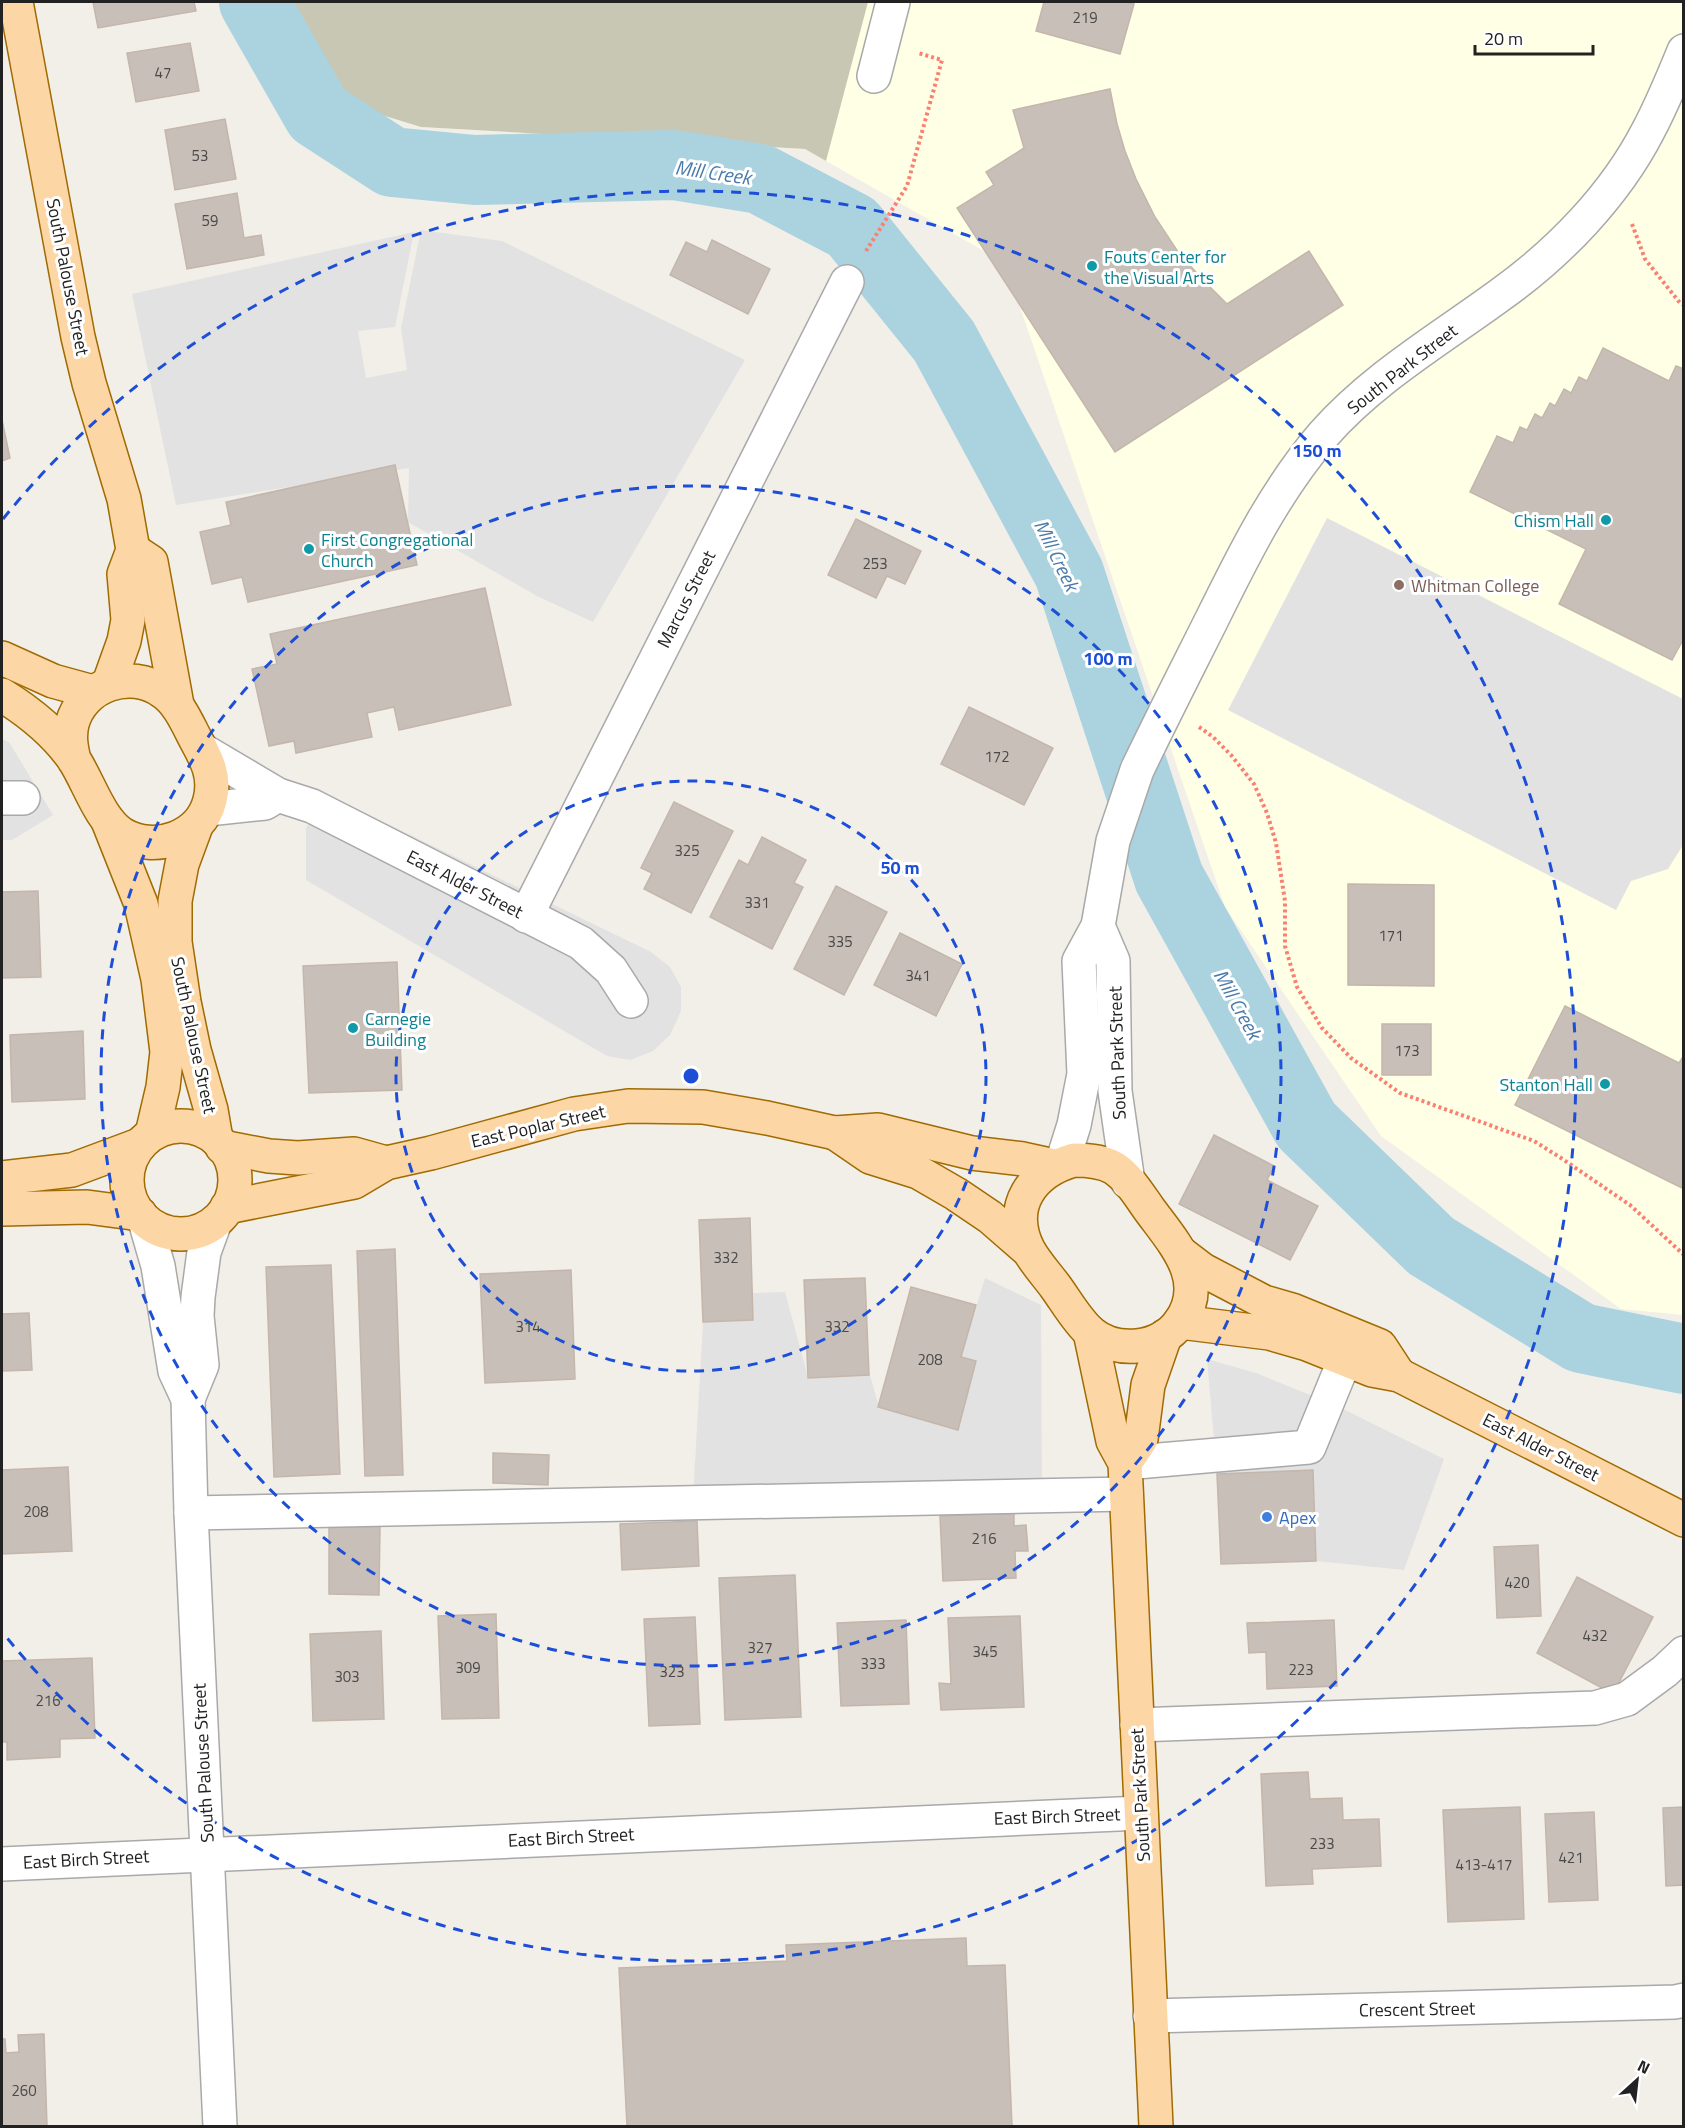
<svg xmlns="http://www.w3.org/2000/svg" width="1685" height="2128" viewBox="0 0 1685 2128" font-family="'Titillium Web',sans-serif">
<rect width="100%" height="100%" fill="#f2efe9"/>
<polygon fill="#ffffe5" points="280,2 1683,2 1683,1315 1621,1309 1381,1136 1225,907 1005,263 805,149 421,127 346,104"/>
<polygon fill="#c7c7b4" points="280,2 868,2 826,161 805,149 421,127 346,104"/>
<g fill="#e2e2e2">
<polygon points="421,230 502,241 745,360 593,622 537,596 408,522 409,468 176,505 132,294 414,232 395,327 358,331 366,378 407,370 401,328"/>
<polygon points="1327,518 1683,699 1683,845 1668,869 1631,881 1616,910 1228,710"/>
<polygon points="2,739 9,742 53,815 12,840 2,840"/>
<polygon points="324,793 651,952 670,967 681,987 681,1011 670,1035 653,1051 630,1060 607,1056 306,880 306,828"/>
<polygon points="985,1278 1041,1305 1042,1501 693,1499 703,1322 753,1320 753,1293 785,1292 808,1377 869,1372 879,1407 958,1429 976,1361 961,1357"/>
<polygon points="1207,1359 1256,1373 1335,1405 1444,1459 1404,1570 1316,1561 1312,1470 1217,1474"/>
</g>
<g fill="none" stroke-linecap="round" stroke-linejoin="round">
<polyline stroke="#aad3df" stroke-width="70" points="254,2 318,114 392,162 475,170 674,165 760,179 852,227 944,341 1069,573 1169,878 1306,1125 1431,1246 1581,1338 1684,1359"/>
</g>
<g fill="#c7bfb8" stroke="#c4b6ab" stroke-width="1.5">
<polygon points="93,2 194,2 196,11 98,28"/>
<polygon points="1044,2 1127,2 1134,4 1120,54 1036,31"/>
<polygon points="190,43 199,91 136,102 127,53"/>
<polygon points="1110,89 1117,124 1125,151 1136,179 1155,217 1178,252 1202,279 1227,304 1309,251 1343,305 1115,452 957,208 994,185 986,172 1024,148 1013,110"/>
<polygon points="225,119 236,179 175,190 165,130"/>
<polygon points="237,193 244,238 261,235 264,255 187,269 175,204"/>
<polygon points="712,240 770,269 748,314 670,275 686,242 707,252"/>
<polygon points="1603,348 1669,381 1676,366 1684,369 1684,638 1672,660 1559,604 1586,549 1470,492 1497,436 1513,443 1520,427 1527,430 1535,414 1542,418 1550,403 1555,406 1564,389 1571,393 1579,377 1587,381"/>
<polygon points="2,420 10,458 2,461"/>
<polygon points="395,465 417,565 248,602 242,577 212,584 200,532 231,525 226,502"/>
<polygon points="856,519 921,551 905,584 887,576 876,598 828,575"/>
<polygon points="485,588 511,705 399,730 394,707 367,713 372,737 296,753 294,741 269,746 252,669 277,664 270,634"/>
<polygon points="969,707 1053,748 1024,805 941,764"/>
<polygon points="674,802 733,831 691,913 644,889 652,873 641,868"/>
<polygon points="762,837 806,860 794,883 803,887 772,949 710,917 739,860 748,865"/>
<polygon points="1348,884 1434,885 1434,986 1348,985"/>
<polygon points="836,886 887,912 844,995 794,969"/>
<polygon points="38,891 41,977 2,978 2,892"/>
<polygon points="900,933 962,964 936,1016 874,985"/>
<polygon points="397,962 402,1090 309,1093 303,966"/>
<polygon points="1565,1006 1679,1063 1684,1055 1684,1189 1515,1105"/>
<rect x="1382" y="1024" width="49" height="51"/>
<polygon points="83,1031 85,1099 12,1102 10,1035"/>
<polygon points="1214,1135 1274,1166 1267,1180 1318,1206 1290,1260 1179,1204"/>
<polygon points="750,1218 753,1320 703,1322 699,1220"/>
<polygon points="395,1249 403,1475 365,1476 357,1251"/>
<polygon points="331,1265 340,1474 274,1477 266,1267"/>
<polygon points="571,1270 575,1379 485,1383 480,1274"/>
<polygon points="865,1278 869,1375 808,1378 804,1280"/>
<polygon points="911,1287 976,1305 961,1357 976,1361 958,1430 878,1407"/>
<polygon points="29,1313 32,1370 2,1371 2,1314"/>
<polygon points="493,1453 549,1455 548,1485 493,1483"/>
<polygon points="68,1467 72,1551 2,1554 2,1470"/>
<polygon points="1313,1470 1316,1561 1221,1564 1217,1474"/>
<polygon points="1014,1513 1014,1526 1026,1525 1028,1551 1015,1551 1016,1578 943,1581 940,1516"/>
<polygon points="697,1521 699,1566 622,1570 620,1524"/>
<polygon points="329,1526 380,1526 379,1595 329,1594"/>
<polygon points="1538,1545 1541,1616 1497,1618 1494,1547"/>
<polygon points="795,1575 801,1717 725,1720 719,1578"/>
<polygon points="1577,1577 1653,1617 1613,1694 1537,1653"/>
<polygon points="496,1614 499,1718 442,1719 438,1616"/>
<polygon points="1020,1616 1024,1707 941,1710 939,1683 951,1684 948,1618"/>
<polygon points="695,1617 700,1724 649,1726 644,1619"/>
<polygon points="906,1620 909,1704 841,1706 837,1623"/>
<polygon points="1334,1620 1337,1686 1267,1689 1266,1652 1249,1653 1247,1623"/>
<polygon points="381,1631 384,1719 313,1721 310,1634"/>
<polygon points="92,1658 95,1738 60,1739 60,1757 7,1760 7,1742 2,1742 2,1661"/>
<polygon points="1308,1772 1310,1799 1342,1798 1343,1820 1379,1819 1381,1866 1312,1869 1313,1884 1266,1886 1261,1774"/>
<polygon points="1520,1807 1524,1919 1448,1922 1443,1810"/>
<polygon points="1684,1807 1684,1885 1666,1886 1663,1808"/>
<polygon points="1594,1812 1598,1900 1549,1902 1545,1814"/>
<polygon points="966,1938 967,1966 1005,1965 1012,2126 627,2126 619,1968 787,1961 786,1945"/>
<polygon points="44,2034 47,2126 2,2126 2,2039 5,2039 6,2053 19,2052 18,2035"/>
</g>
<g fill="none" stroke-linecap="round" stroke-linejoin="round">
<defs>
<g id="minor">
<polyline points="874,76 893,2"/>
<polyline points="202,750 278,795 312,806 581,943 611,970 631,1001"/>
<polyline points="2,798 23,798"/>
<polyline points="208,809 265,803 278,795"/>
<polyline points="526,916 847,282"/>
<polyline points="1098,926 1113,961 1115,1091 1128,1182"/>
<path d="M1062,1163L1074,1125L1084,1074L1079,961L1098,926L1113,841L1137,770C1161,720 1186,671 1211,621C1243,556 1275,491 1323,435C1373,378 1440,339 1500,295C1559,253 1615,195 1648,131C1662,105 1673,78 1684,51"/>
<polyline points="145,1221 158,1266 175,1371 188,1399 191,1513 220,2126"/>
<polyline points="188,1399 202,1365 197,1316 198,1297 204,1252 215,1222"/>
<polyline points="1125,1463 1309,1447 1345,1359"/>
<polyline points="191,1513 1126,1494"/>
<polyline points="1137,1725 1595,1708 1627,1699 1665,1671 1684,1653"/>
<polyline points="2,1864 1141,1813"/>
<polyline points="1150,2016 1675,2002 1684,2000"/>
</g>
<g id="major">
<polyline points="16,2 78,337 89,383 124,499 133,550 124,574 128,620 124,641 109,683"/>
<polyline points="133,550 151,562 177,705"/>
<polyline points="2,658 53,681 93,692"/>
<path d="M2,695C28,711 55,733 73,758C88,780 99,819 122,834C155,854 201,837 210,800C216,777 207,760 196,740C187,723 179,703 163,692C131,668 82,685 72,724C69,737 71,747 74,760"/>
<polyline points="108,821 141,904 158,979 167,1052 163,1087 152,1134"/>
<polyline points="196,826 182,864 175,901 175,942 184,1002 194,1050 211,1110 216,1139"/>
<circle cx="181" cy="1180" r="54"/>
<polyline points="835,1133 870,1157 918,1172 956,1194 990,1217 1029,1251"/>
<polyline points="222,1147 269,1156 298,1158 354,1154 386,1163"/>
<path d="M1074,1160C1088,1160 1102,1161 1114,1168C1129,1178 1139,1195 1149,1209C1173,1242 1210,1280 1180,1322C1160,1350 1117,1354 1091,1333C1077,1321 1066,1301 1055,1286C1046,1274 1035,1262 1028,1249C1007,1206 1032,1172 1074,1160Z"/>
<polyline points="2,1178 72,1170 139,1145"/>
<polyline points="227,1207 354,1182 386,1163 431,1153 574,1114 628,1106 703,1107 767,1118 835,1133 878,1130 972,1153 1023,1159 1055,1166"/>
<polyline points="2,1209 87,1207 140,1214"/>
<polyline points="1182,1254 1203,1270 1264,1302 1292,1310 1380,1346 1399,1375"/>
<polyline points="1180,1322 1269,1333 1307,1344 1372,1370 1399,1375 1684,1520"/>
<polyline points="1090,1332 1113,1441 1125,1463 1156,2126"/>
<polyline points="1125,1463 1141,1439 1148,1385 1165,1336"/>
</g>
</defs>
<use href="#minor" stroke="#a9a9a9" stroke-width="36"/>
<use href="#major" stroke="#a06b00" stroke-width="36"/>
<g stroke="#fa8072" stroke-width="4" stroke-dasharray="3 3" stroke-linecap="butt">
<polyline points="1632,224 1645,259 1680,303 1684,305"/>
<polyline points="866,251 907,186 942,60 918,53"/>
<polyline points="1199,727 1213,737 1231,755 1254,784 1267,813 1276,843 1285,901 1285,946 1297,987 1322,1028 1351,1058 1400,1093 1534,1141 1561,1158 1630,1205 1684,1255"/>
</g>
<use href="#minor" stroke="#fff" stroke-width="33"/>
<use href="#major" stroke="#fcd6a4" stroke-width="33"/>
</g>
<g fill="none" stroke="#1d4ed8" stroke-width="3" stroke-dasharray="10 8">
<circle cx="691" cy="1076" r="295"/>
<circle cx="691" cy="1076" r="590"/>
<path d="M3 519A885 885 0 1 1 3 1633"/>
</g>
<g fill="#0f9aa8" stroke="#fff" stroke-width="2">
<circle cx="1092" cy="266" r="6"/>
<circle cx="1606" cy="520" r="6"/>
<circle cx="309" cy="549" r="6"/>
<circle cx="353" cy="1028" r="6"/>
<circle cx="1605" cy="1084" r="6"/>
</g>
<circle fill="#8d6e63" stroke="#fff" stroke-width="2" cx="1399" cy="585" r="6"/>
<circle fill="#3f7fe0" stroke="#fff" stroke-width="2" cx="1267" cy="1517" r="6"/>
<g text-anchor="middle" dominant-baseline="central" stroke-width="6" stroke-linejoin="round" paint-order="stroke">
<g font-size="15" fill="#4b4948">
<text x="1085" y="17">219</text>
<text x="163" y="72">47</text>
<text x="200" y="155">53</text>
<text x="210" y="220">59</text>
<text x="875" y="563">253</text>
<text x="997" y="756">172</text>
<text x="687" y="850">325</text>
<text x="757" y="902">331</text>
<text x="1391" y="935">171</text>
<text x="840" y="941">335</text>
<text x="918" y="975">341</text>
<text x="1407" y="1050">173</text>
<text x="726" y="1257">332</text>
<text x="528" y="1326">314</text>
<text x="837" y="1326">332</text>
<text x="930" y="1359">208</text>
<text x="36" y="1511">208</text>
<text x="984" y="1538">216</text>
<text x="1517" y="1582">420</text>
<text x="1595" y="1635">432</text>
<text x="760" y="1647">327</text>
<text x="985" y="1651">345</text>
<text x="873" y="1663">333</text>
<text x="468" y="1667">309</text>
<text x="1301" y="1669">223</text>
<text x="672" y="1671">323</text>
<text x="347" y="1676">303</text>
<text x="48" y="1700">216</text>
<text x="1322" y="1843">233</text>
<text x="1571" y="1857">421</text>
<text x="1484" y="1864">413-417</text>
<text x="24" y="2090">260</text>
</g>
<g font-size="18" fill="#0d838f" stroke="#fff" text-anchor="start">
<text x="1104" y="256">Fouts Center for<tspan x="1104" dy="21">the Visual Arts</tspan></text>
<text x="1594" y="520" text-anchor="end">Chism Hall</text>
<text x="321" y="539">First Congregational<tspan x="321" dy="21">Church</tspan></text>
<text x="365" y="1018">Carnegie<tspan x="365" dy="21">Building</tspan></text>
<text x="1593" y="1084" text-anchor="end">Stanton Hall</text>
</g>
<g font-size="18" fill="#222" stroke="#fff">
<text transform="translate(68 277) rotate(79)">South Palouse Street</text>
<text transform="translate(1402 369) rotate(-38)">South Park Street</text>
<text transform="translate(686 599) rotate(-63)">Marcus Street</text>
<text transform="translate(465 884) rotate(27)">East Alder Street</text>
<text transform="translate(194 1035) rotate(78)">South Palouse Street</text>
<text transform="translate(1117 1053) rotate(-92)">South Park Street</text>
<text transform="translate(538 1126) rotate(-13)">East Poplar Street</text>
<text transform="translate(1541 1447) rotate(27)">East Alder Street</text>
<text transform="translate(203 1763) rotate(-93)">South Palouse Street</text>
<text transform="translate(1140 1795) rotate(-93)">South Park Street</text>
<text transform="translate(1057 1816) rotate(-2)">East Birch Street</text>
<text transform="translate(571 1837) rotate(-3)">East Birch Street</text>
<text transform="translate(86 1859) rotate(-3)">East Birch Street</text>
<text transform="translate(1417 2009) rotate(-1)">Crescent Street</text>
</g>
<g font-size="18" fill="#785e54" stroke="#fff" text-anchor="start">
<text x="1411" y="585">Whitman College</text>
</g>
<g font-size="18" fill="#366cbe" stroke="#fff" text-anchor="start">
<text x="1279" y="1517">Apex</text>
</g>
<g font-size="20" font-style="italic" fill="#4a7aab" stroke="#fff">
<text transform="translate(713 172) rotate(8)">Mill Creek</text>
<text transform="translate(1057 555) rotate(64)">Mill Creek</text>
<text transform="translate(1238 1004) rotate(61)">Mill Creek</text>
</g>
</g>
<circle cx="691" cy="1076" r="9" fill="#1d4ed8" stroke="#fff" stroke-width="3"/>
<g font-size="18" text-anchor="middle" font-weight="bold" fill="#1d4ed8" stroke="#fff" stroke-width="6" stroke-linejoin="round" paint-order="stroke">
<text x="1317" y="457">150 m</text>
<text x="1108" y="665">100 m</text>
<text x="900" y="874">50 m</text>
</g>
<rect width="1685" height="2128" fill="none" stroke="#222222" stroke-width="6"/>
<g transform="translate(1637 2080) rotate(27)" stroke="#ffffff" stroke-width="4.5" paint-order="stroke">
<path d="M0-4.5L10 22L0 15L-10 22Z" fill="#222222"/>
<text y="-9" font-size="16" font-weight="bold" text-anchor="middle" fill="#222222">N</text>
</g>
<path d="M1475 45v9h118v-9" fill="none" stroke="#222222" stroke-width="3"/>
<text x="1484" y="45" font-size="18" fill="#222222" stroke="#ffffff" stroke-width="4.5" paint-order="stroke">20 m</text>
</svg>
